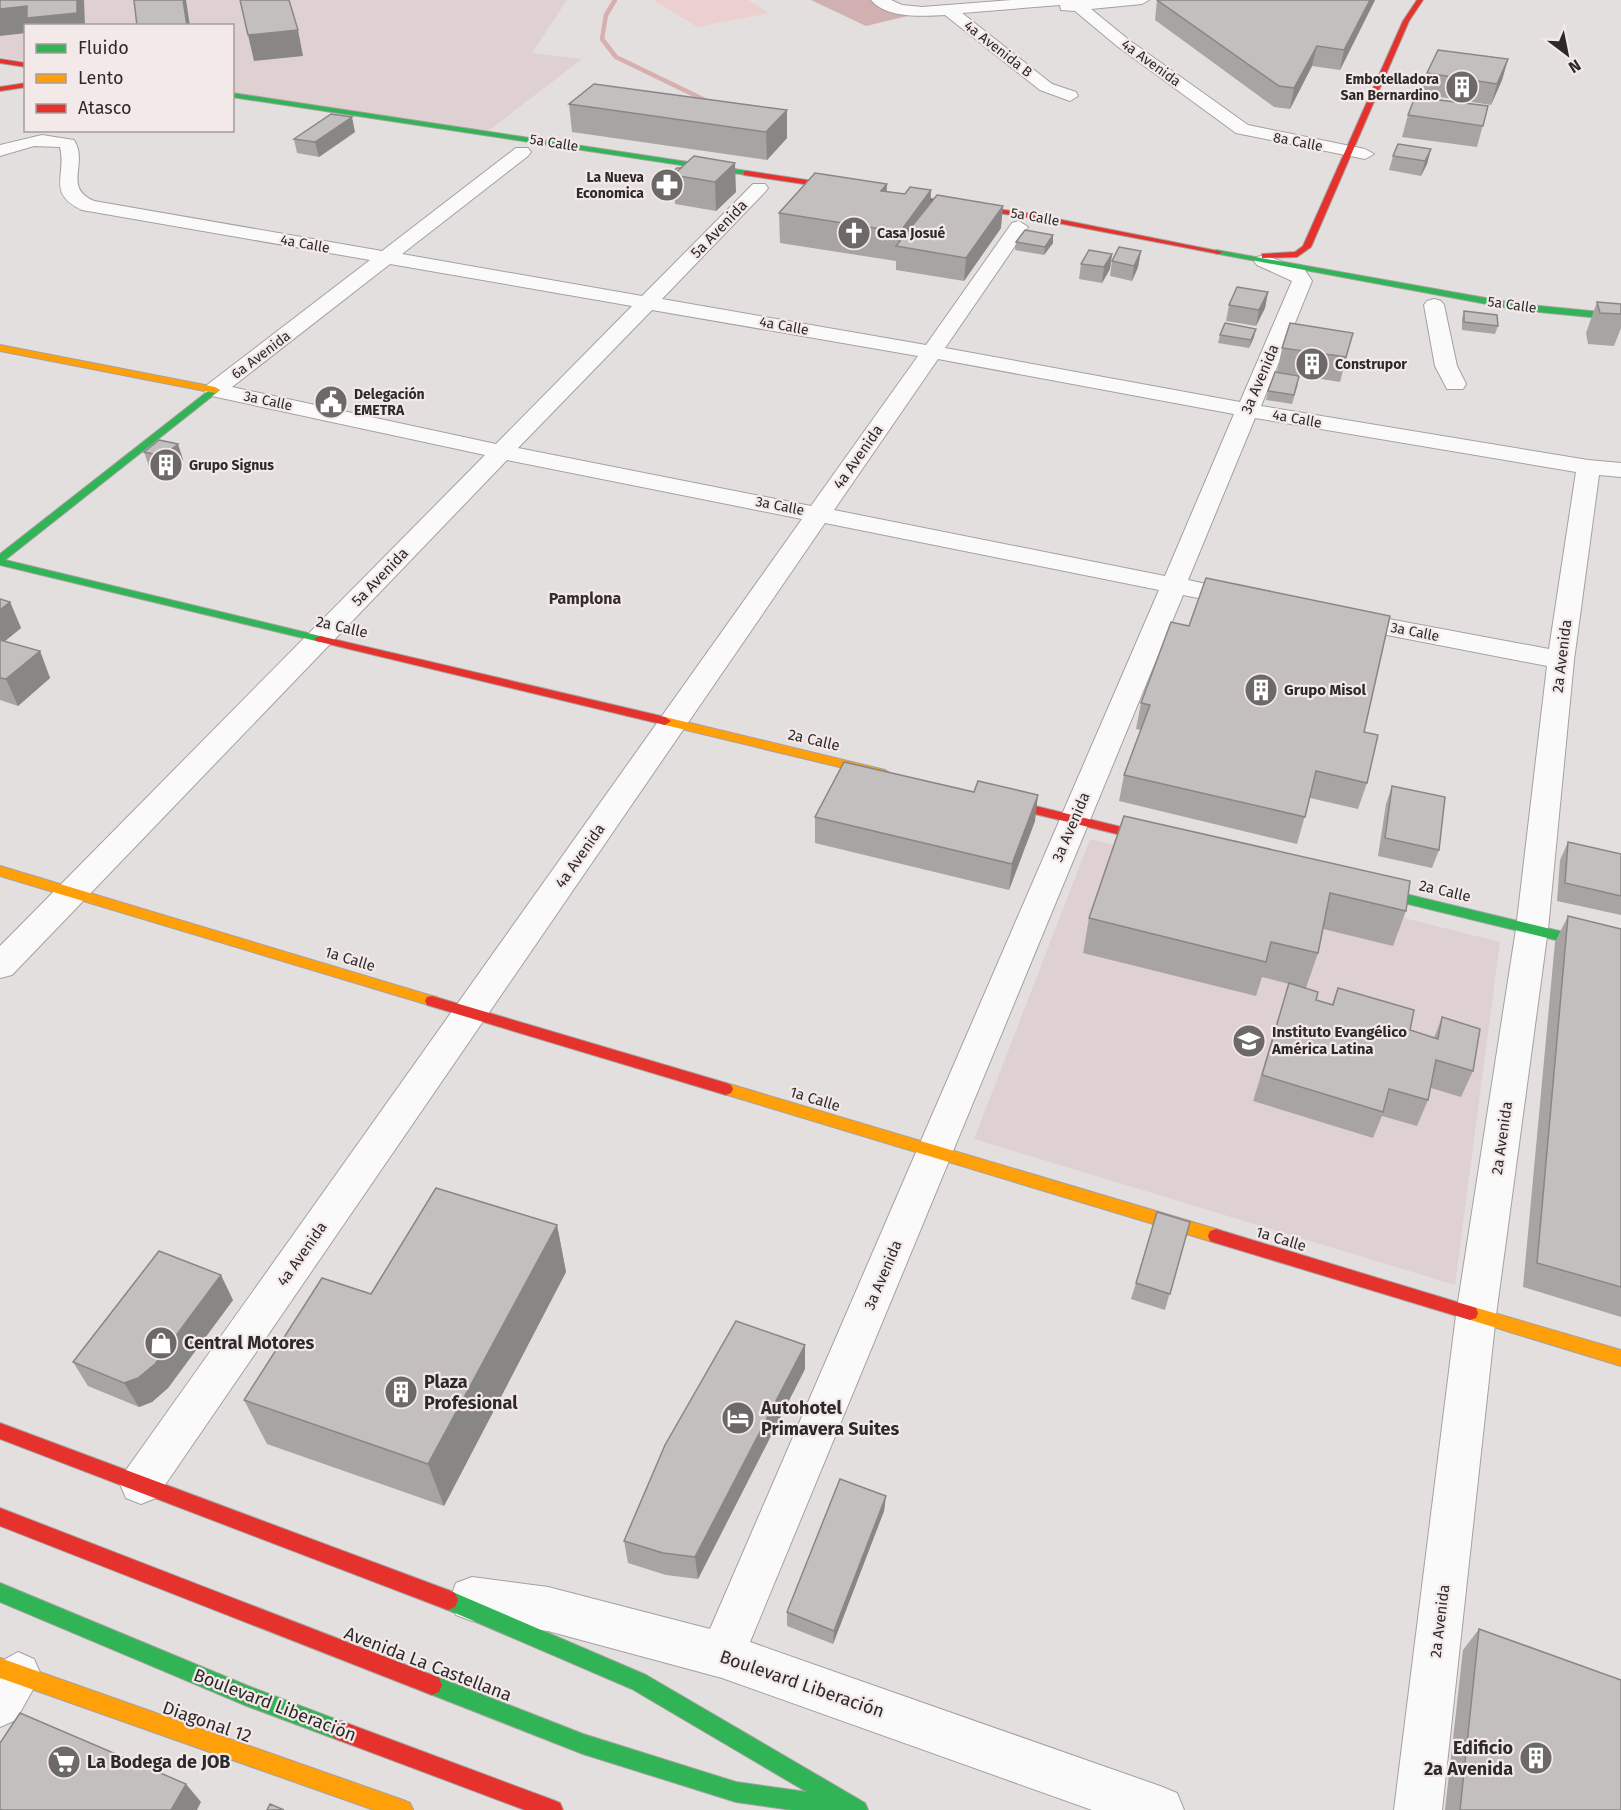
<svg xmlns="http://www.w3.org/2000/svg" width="1621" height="1810" viewBox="0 0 1621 1810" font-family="'Fira Sans',sans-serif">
<rect width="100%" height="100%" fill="#e4dfdf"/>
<g fill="#dfd1d1">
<polygon points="0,0 567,0 532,53 582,59 487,132 233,94 232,26 26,26 25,61 0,57"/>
<polygon points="1090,839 1500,942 1455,1285 974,1139"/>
</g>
<polygon fill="#ebd0cf" points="654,0 748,0 769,13 697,27"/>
<polygon fill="#d0b0b0" points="811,0 872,0 916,14 866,26"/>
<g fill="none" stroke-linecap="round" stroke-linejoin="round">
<polyline stroke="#d7afaf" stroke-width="4.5" points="615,0 606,15 602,39 616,57 711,103"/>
<defs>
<g id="street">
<path d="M871,0H891L902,5L922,7L1012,0H1149L1142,4L1091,9L1129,40L1248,125L1365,149L1374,154L1365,159L1236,133L1117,46L1075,11L1061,10L1060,5L962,13L1052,84L1076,92L1078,96L1070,101L1040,90L945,15C923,16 887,19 871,0Z"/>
<path d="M42,135L74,140C89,164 62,187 94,201L382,251L516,148H528L531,152L528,156L402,254L642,296L753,184H765L768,188L765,192L662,299L926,345L1012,223L1019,221L1028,227L945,348L1240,402L1292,281L1257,265L1254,261L1257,257L1264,255L1305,270L1312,281L1261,406L1588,460L1621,463V477L1599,475L1574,660L1548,929L1496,1315L1442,1810H1394L1456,1315L1516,929L1547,666L1346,627L1337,625L1333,619L1337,613L1346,611L1549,649L1576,472L1255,418L1188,580L1253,594L1257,599L1253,604L1244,607L1183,595L750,1642L1160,1786L1177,1793L1184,1810H1092L722,1678L548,1631L472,1621L456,1615L450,1599L456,1583L472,1577L548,1587L710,1629L1159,590L825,523L156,1498L141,1504L126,1498L120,1484L126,1470L802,519L507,460L12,975L0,978V946L485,455L207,395L204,390L207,385L370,260L82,210C46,193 67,176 60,147L34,146L0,156V145ZM390,264L632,306L496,444L232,387ZM652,310L918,356L811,506L518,448ZM938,359L1234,414L1165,576L834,510Z"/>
<polygon points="1434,299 1441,301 1444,305 1457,366 1466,384 1463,389 1447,389 1435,366 1424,305 1427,301"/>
<polygon points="18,1652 34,1659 41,1675 16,1720 0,1727 0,1662"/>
</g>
<g id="fast">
<polygon points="232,93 747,171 751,173 747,175 232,97"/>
<polygon points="1216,250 1519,304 1621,314 1621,320 1519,310 1219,254 1216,254"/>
<polygon points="212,388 220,390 5,560 324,637 324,641 320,642 0,565 0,554"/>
<polygon points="1364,884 1621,946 1621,956 1359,892 1357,889"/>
<polygon points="0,1583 248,1686 348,1724 351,1731 348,1738 341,1741 247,1706 0,1602"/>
<polygon points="448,1590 646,1675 865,1803 868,1810 792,1810 736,1802 583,1754 425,1692 422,1685 425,1678 432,1675 583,1734 736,1782 807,1792 632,1689 441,1607 438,1600 441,1593"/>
</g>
<g id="slow">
<polygon points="0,345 215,387 220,390 215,393 0,351"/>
<polygon points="665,717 885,770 891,774 885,778 661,724 659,721"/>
<polygon points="0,866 432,996 437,997 439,1001 437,1005 432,1006 0,876"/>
<polygon points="726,1083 1216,1229 1222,1231 1224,1236 1222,1241 1216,1243 721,1093 719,1089 721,1085"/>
<polygon points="1470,1306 1621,1350 1621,1366 1464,1318 1462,1313 1464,1308"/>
<polygon points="0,1658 403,1800 410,1803 413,1810 374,1810 0,1678"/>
</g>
<g id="jam">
<polygon points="1417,0 1423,0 1409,21 1311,247 1297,257 1262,258 1262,254 1295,252 1303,246 1403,21"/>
<polygon points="0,59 26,63 26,67 0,63"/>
<polygon points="26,83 26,87 0,91 0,87"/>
<polygon points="747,171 1032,214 1223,252 1219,254 1032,218 744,175 744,171"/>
<polygon points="320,636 665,717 671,721 665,725 316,641 314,639"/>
<polygon points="994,796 1162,837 1168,841 1162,845 990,803 988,800"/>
<polygon points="432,996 726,1083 731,1085 733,1089 731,1093 726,1095 427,1005 425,1001 427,997"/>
<polygon points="1216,1229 1470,1306 1476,1308 1478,1313 1476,1318 1470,1320 1216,1243 1210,1241 1208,1236 1210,1231"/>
<polygon points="0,1423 448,1590 455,1593 458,1600 455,1607 448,1610 0,1439"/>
<polygon points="0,1508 432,1675 439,1678 442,1685 439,1692 432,1695 0,1526"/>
<polygon points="341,1721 553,1800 560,1803 563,1810 525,1810 341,1741 334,1738 331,1731 334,1724"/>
</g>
</defs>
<use href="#street" stroke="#a5a1a0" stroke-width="2"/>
<use href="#fast" stroke="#a5a1a0" stroke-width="2"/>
<use href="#slow" stroke="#a5a1a0" stroke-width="2"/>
<use href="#jam" stroke="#a5a1a0" stroke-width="2"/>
<use href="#street" fill="#fbfafa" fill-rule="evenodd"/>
<use href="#fast" fill="#30b455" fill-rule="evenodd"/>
<use href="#slow" fill="#ff9f0a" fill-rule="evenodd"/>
<use href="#jam" fill="#e5322d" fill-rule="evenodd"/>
</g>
<g fill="#a9a4a4">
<polygon points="1157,0 1375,0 1340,70 1312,66 1290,109 1274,107 1155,20"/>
<polygon points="1508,59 1502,80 1491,105 1421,94 1427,73"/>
<polygon points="569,104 787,110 787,138 767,160 572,132"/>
<polygon points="1488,106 1477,147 1402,137 1408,115"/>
<polygon points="355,132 319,157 297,153 294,139"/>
<polygon points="1431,149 1427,164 1421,176 1389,170 1393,156"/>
<polygon points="694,156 736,192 716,211 675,204 674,190 656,187 655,180 670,174 681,168"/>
<polygon points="887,191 931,204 1001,228 964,281 896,270 896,261 780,243 779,213"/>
<polygon points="1016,242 1053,243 1044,255 1015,250"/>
<polygon points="1141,251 1138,267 1132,281 1110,276 1112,261"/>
<polygon points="1112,254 1110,269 1102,283 1079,279 1081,264"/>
<polygon points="1268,292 1265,308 1256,326 1226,321 1229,305"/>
<polygon points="1597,302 1621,304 1621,328 1614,346 1588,344 1586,333"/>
<polygon points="1464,311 1498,326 1495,334 1462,330 1462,319"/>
<polygon points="1353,333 1340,382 1277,372 1282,348"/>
<polygon points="1220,335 1254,337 1249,348 1218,343"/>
<polygon points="1298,384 1292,404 1266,400 1268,391"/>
<polygon points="178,444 183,460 168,473 150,469 144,452"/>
<polygon points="0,599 10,602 21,628 5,641 40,651 50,678 18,706 0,700"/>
<polygon points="1141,703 1364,732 1367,783 1358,809 1310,798 1297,844 1119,801 1124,775 1141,730 1136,729"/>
<polygon points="1392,786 1439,850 1432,868 1378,856 1386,804"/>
<polygon points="974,792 1035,821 1009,890 815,843 815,817"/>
<polygon points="1124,816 1406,911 1393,946 1323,929 1318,953 1306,988 1316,1000 1332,1004 1338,988 1410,1030 1434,1038 1442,1017 1473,1071 1461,1097 1431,1088 1428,1100 1417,1126 1382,1116 1373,1138 1253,1101 1289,984 1262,977 1256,996 1083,953 1089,918"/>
<polygon points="1568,842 1621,854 1621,915 1557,901 1560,860"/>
<polygon points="1568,916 1621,929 1621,1317 1523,1287 1555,942"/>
<polygon points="1190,1222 1165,1310 1131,1299 1136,1283"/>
<polygon points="557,1225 566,1272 444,1506 267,1444 244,1400 371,1294"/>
<polygon points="233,1300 168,1388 152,1402 139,1407 88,1386 73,1362"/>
<polygon points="805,1369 698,1579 666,1575 628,1563 624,1541"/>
<polygon points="886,1496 884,1511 833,1644 787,1626 787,1612"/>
<polygon points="1479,1629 1621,1810 1445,1810 1463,1650"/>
</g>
<g fill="#898686">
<polygon points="77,0 84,0 85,26 26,26 26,33 0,36 0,9"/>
<polygon points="183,0 186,0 190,26 187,26"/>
<polygon points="1370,0 1375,0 1340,70 1344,50"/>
<polygon points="298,30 303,56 254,61 248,35"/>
<polygon points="1317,46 1312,66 1290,109 1294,88"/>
<polygon points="1508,59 1502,80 1491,105 1497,84"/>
<polygon points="787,110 787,138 767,160 766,132"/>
<polygon points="352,117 355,132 319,157 315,142"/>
<polygon points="1431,149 1427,164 1421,176 1425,161"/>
<polygon points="735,163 736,192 716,211 715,182"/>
<polygon points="887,184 886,213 881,191"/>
<polygon points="931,190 930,220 899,247 900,232"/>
<polygon points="1003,206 1001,228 964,281 966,258"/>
<polygon points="1053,235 1053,243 1044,255 1045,247"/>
<polygon points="1141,251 1138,267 1132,281 1134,266"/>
<polygon points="1112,254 1110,269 1102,283 1104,267"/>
<polygon points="1268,292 1265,308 1256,326 1259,310"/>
<polygon points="1256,329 1254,337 1249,348 1251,340"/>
<polygon points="178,444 183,460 168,473 163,456"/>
<polygon points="10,602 21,628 0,645 0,610"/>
<polygon points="40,651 50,678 18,706 6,679"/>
<polygon points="1038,795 1035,821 1009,890 1012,864"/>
<polygon points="557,1225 566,1272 444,1506 428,1464"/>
<polygon points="221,1275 233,1300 168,1388 152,1402 139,1407 124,1383"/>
<polygon points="805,1345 805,1369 698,1579 695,1557"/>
<polygon points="886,1496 884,1511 833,1644 834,1631"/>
<polygon points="186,1784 201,1802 197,1810 171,1810"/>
</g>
<g fill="#c4bfbf" stroke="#898686" stroke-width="1.5">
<polygon points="0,0 77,0 77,13 27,18 27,6 0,9"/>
<polygon points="134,0 183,0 187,26 137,26"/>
<polygon points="240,0 289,0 298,30 248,35"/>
<polygon points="1157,0 1370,0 1344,50 1317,46 1294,88 1279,86"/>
<polygon points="1438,50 1508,59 1497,84 1427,73"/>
<polygon points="594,84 787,110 766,132 569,104"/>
<polygon points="1415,97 1488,106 1483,126 1408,115"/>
<polygon points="331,114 352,117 315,142 294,139"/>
<polygon points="1398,144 1431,149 1425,161 1393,156"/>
<polygon points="694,156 735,163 715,182 673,175"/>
<polygon points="677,168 681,168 673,175 669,175"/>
<polygon points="663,173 670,174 670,182 655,180"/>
<polygon points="815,173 887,184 881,191 905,194 910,187 931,190 900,232 779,213"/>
<polygon points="937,195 1003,206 966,258 896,246"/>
<polygon points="1025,230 1053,235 1045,247 1016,242"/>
<polygon points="1119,247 1141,251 1134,266 1112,261"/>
<polygon points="1089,250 1112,254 1104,267 1081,264"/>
<polygon points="1237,287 1268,292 1259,310 1229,305"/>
<polygon points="1597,302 1621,304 1621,314 1600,313"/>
<polygon points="1464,311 1497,315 1498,326 1464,322"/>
<polygon points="1225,323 1256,329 1251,340 1220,335"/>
<polygon points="1290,323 1353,333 1346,357 1282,348"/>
<polygon points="1275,372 1299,376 1294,395 1268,391"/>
<polygon points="159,440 178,444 163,456 144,452"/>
<polygon points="1206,578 1390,616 1364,732 1378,735 1367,783 1316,771 1305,817 1124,775 1150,705 1141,703 1171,622 1189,626"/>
<polygon points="0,599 10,602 0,610"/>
<polygon points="0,640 40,651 6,679 0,678"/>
<polygon points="844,762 974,792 978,781 1038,795 1012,864 815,817"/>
<polygon points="1392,786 1445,797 1439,850 1385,838"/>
<polygon points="1124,816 1410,881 1406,911 1330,893 1318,953 1271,942 1266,962 1089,918"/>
<polygon points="1568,842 1621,854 1621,896 1565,883"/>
<polygon points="1568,916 1621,929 1621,1287 1537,1263"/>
<polygon points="1289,983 1318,992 1316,1000 1333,1005 1338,988 1414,1010 1410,1030 1438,1039 1442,1017 1480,1029 1473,1071 1436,1060 1428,1100 1389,1089 1383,1112 1262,1075"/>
<polygon points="436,1188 557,1225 428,1464 244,1400 322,1278 371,1294"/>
<polygon points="1157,1212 1190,1222 1170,1294 1136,1283"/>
<polygon points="159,1251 221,1275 155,1364 138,1378 124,1383 73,1362"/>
<polygon points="736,1321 805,1345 695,1557 663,1553 624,1541 665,1445"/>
<polygon points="840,1479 886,1496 834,1631 787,1612"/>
<polygon points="1479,1629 1621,1680 1621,1810 1460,1810"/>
<polygon points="20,1713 186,1784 171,1810 0,1810 0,1743"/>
<polygon points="270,1804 284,1810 267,1810"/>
</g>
<defs>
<symbol id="building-disc" viewBox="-11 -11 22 22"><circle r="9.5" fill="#6e6969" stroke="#f4e9e9"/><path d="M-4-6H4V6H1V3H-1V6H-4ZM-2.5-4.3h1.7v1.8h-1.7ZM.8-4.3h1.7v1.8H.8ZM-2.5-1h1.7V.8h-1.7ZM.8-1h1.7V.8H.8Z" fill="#fff"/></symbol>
<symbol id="pharmacy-disc" viewBox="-11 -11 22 22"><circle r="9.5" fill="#6e6969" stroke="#f4e9e9"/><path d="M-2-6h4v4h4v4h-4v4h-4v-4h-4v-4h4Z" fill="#fff"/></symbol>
<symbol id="church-disc" viewBox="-11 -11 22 22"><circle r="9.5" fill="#6e6969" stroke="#f4e9e9"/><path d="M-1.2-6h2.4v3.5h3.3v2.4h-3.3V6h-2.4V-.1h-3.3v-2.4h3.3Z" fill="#fff"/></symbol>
<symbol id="civic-disc" viewBox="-11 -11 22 22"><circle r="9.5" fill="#6e6969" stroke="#f4e9e9"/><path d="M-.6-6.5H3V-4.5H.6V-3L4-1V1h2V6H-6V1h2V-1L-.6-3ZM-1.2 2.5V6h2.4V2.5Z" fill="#fff"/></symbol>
<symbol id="school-disc" viewBox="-11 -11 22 22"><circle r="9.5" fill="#6e6969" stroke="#f4e9e9"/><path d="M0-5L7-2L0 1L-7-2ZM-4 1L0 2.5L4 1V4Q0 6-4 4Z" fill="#fff"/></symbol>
<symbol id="shop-disc" viewBox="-11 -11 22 22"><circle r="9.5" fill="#6e6969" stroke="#f4e9e9"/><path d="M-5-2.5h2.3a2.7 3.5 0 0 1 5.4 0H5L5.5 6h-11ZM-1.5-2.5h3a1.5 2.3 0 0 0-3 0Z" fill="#fff"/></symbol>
<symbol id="hotel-disc" viewBox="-11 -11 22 22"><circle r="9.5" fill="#6e6969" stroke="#f4e9e9"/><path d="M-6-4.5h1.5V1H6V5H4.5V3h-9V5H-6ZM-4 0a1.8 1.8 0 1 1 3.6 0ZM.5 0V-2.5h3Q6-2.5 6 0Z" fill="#fff"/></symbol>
<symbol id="supermarket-disc" viewBox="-11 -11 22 22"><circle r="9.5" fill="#6e6969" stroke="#f4e9e9"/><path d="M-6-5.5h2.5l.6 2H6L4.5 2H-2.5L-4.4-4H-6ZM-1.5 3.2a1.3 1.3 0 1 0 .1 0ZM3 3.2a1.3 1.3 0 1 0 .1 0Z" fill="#fff"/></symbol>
</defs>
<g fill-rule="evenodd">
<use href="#building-disc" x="1443" y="68" width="38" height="38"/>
<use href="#pharmacy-disc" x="648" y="166" width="38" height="38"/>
<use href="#church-disc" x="835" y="214" width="38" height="38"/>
<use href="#building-disc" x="1293" y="345" width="38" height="38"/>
<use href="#civic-disc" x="312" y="383" width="38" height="38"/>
<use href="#building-disc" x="147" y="446" width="38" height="38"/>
<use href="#building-disc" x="1242" y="671" width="38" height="38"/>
<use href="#school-disc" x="1230" y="1022" width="38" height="38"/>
<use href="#shop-disc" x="142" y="1324" width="38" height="38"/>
<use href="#building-disc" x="382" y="1373" width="38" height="38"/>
<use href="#hotel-disc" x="719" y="1399" width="38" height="38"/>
<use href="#building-disc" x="1517" y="1739" width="38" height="38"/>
<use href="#supermarket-disc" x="45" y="1743" width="38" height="38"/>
</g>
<g text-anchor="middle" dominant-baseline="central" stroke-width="4.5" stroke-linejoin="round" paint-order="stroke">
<g font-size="14" fill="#2e2a2a" stroke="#f4e9e9">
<text transform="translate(998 49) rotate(38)">4a Avenida B</text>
<text transform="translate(1151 63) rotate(36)">4a Avenida</text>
<text transform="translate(1298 142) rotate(11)">8a Calle</text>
<text transform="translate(554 143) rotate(9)">5a Calle</text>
<text transform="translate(1035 217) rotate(10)">5a Calle</text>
<text transform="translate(305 244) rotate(10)">4a Calle</text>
<text transform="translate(1512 305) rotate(8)">5a Calle</text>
<text transform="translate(784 326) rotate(10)">4a Calle</text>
<text transform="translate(261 355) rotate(-37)">6a Avenida</text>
<text transform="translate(268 401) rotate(12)">3a Calle</text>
<text transform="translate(1297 419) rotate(10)">4a Calle</text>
<text transform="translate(780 506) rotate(11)">3a Calle</text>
<text transform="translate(1415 632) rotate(11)">3a Calle</text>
</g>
<g font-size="14" font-weight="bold" fill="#2e2a2a" stroke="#f4e9e9" text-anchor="start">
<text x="1439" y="79" text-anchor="end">Embotelladora<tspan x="1439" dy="16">San Bernardino</tspan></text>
<text x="644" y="177" text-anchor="end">La Nueva<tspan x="644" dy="16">Economica</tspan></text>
<text x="877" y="233">Casa Josué</text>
<text x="1335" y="364">Construpor</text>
<text x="354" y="394">Delegación<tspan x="354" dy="16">EMETRA</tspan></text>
<text x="189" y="465">Grupo Signus</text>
</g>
<g font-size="15" fill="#2e2a2a" stroke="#f4e9e9">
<text transform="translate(719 229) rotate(-46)">5a Avenida</text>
<text transform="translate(1260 379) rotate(-67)">3a Avenida</text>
<text transform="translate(858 457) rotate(-55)">4a Avenida</text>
<text transform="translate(380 577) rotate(-46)">5a Avenida</text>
<text transform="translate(342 627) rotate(13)">2a Calle</text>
<text transform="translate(1562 656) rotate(-83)">2a Avenida</text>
<text transform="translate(814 740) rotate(13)">2a Calle</text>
<text transform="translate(1071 827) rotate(-67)">3a Avenida</text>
<text transform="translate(580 856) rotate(-55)">4a Avenida</text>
<text transform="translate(1445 891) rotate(13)">2a Calle</text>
<text transform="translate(350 959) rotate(17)">1a Calle</text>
<text transform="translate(815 1099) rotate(17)">1a Calle</text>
<text transform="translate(1502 1138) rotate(-82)">2a Avenida</text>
<text transform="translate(1281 1239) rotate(17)">1a Calle</text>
<text transform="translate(302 1254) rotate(-55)">4a Avenida</text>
<text transform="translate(883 1275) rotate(-67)">3a Avenida</text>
<text transform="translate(1440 1621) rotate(-83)">2a Avenida</text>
</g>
<g font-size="15" font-weight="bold" fill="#2e2a2a" stroke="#f4e9e9" text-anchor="start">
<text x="1284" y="690">Grupo Misol</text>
<text x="1272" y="1032">Instituto Evangélico<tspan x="1272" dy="17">América Latina</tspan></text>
</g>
<g font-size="16" font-weight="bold" fill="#352d2c" stroke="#f4e9e9">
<text x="585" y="598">Pamplona</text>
</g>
<g font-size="18" font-weight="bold" fill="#2e2a2a" stroke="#f4e9e9" text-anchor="start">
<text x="184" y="1343">Central Motores</text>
<text x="424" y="1382">Plaza<tspan x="424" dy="21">Profesional</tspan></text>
<text x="761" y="1408">Autohotel<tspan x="761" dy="21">Primavera Suites</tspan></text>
<text x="1513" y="1748" text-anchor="end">Edificio<tspan x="1513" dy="21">2a Avenida</tspan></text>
<text x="87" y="1762">La Bodega de JOB</text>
</g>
<g font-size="18" fill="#2e2a2a" stroke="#f4e9e9">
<text transform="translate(428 1664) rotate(21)">Avenida La Castellana</text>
<text transform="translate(802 1684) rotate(19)">Boulevard Liberación</text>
<text transform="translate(275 1705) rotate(21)">Boulevard Liberación</text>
<text transform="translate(207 1722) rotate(19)">Diagonal 12</text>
</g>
</g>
<rect x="24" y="24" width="210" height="108" fill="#f4e9e9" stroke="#a59d9d" stroke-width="1.5"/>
<rect x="36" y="44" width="30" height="9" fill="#30b455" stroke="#a59d9d" stroke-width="1.5"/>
<text x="78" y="54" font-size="18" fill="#2e2a2a">Fluido</text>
<rect x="36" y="74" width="30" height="9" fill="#ff9f0a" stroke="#a59d9d" stroke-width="1.5"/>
<text x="78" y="84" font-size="18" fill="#2e2a2a">Lento</text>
<rect x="36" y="104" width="30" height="9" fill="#e5322d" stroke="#a59d9d" stroke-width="1.5"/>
<text x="78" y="114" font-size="18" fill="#2e2a2a">Atasco</text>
<g transform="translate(1567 54) rotate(148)" stroke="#f4e9e9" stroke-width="4.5" paint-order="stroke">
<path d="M0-4.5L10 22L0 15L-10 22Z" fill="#2e2a2a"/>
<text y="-9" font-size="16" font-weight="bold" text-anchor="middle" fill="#2e2a2a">N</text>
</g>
</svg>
